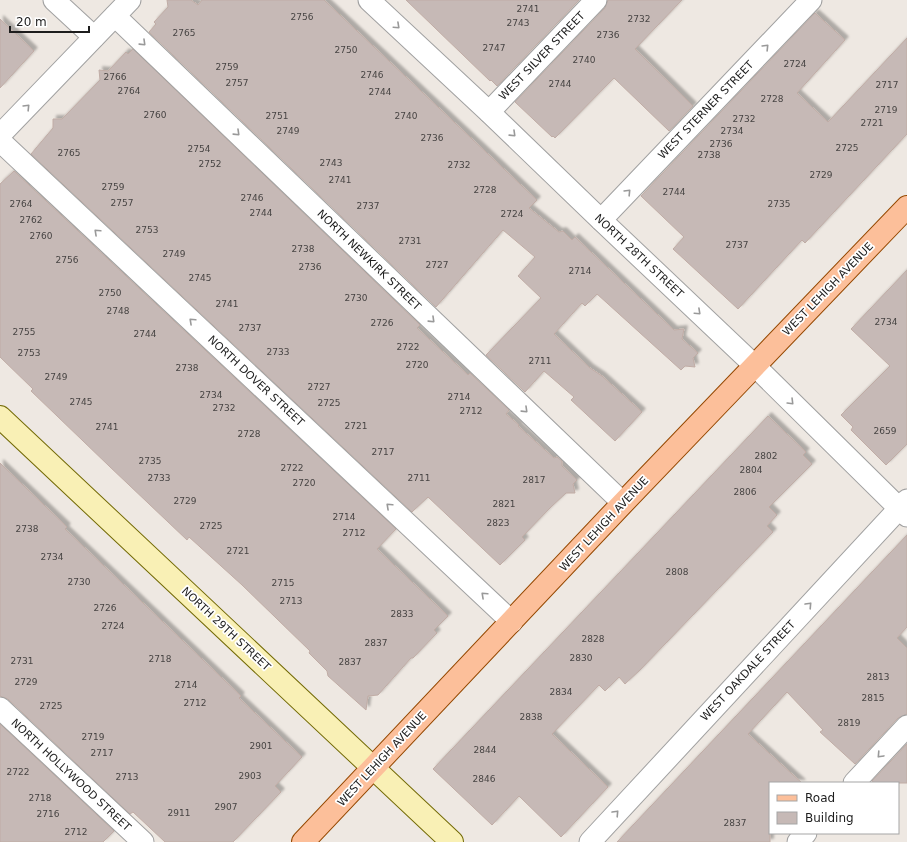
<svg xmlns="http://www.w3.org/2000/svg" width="907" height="842" viewBox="0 0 907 842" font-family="'DejaVu Sans',sans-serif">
<defs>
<filter id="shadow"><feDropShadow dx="3.5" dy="-3.5" stdDeviation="1" flood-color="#0004"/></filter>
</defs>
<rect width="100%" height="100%" fill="#eee8e2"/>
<g fill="#c6b9b6" stroke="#c0aca5" filter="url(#shadow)">
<polygon points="167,0 191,0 198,5 202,0 324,0 537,200 529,208 559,232 563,231 572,240 575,237 674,330 684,329 682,339 698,353 693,358 695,367 685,366 681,370 597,294 585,306 582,303 554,334 590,368 602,376 642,412 615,441 571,400 574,397 544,371 525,392 486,355 541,298 518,276 535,257 503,230 436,307 149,32 156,24 154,22 168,7"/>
<polygon points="406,0 579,0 497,86 491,80 490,81"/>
<polygon points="608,0 682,0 635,49 693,106 669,131 614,78 555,138 553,136 552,137 515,102 605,8"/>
<polygon points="815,13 845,40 797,93 828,122 907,38 907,134 805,243 802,240 738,309 673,249 684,237 641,196"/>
<polygon points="0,19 34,51 0,88"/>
<polygon points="133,49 420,325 417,328 468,375 470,373 509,410 506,414 519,425 518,426 554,458 557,457 562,461 562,466 577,480 573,484 575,493 566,493 550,508 522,537 525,540 500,565 428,497 412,512 31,154 53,128 53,119 62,119 100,80 99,70 108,71 126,52 128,54"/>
<polygon points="14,171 396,529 377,549 448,616 434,630 437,633 413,658 411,658 378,695 368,696 366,710 328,676 327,671 309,653 310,651 242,585 189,537 187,540 109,466 31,391 33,389 0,357 0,184"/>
<polygon points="907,270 907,444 886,465 851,430 853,427 841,415 890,366 851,329"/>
<polygon points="768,416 806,452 803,455 812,464 769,507 777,515 767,526 773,532 640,670 625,684 619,677 605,691 599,685 552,734 608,787 561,837 519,796 492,825 433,769"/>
<polygon points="0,463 67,527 65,529 241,696 239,698 302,757 275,786 281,792 233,842 165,842 133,812 130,814 8,699 0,696"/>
<polygon points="907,535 907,627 897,638 907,648 907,714 898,718 855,764 820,732 823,730 787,692 748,734 802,783 770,783 770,842 617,842"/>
<polygon points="0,724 114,831 103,842 0,842"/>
<polygon points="907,744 907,783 875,783 872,781"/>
</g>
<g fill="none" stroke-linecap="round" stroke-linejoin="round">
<defs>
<g id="street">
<polyline points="54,0 94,37"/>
<polyline points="369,0 489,112 601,220 754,365 907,516"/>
<polyline points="115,16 623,503"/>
<polyline points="489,112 596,0"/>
<polyline points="0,135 130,0"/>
<polyline points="0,141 512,622"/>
<polyline points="601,220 811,0"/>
<polyline points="0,708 143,842"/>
<polyline points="854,783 907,726"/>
<polyline points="590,842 907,500"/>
<polyline points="798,842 806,833"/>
</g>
<polyline id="secondary" points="0,417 452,842"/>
<polyline id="primary" points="303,842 623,503 907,207"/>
</defs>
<use href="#street" stroke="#a1a1a1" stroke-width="23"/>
<use href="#secondary" stroke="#736a05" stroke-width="24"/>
<use href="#primary" stroke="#954800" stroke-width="24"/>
<use href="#street" stroke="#fff" stroke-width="21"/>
<use href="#secondary" stroke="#f9f0b5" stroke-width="22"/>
<use href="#primary" stroke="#fcbf9a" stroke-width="22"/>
</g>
<defs><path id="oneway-chevron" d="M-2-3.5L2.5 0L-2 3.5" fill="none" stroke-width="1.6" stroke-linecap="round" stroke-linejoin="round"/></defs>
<g stroke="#999">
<use href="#oneway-chevron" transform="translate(397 26) rotate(43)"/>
<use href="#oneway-chevron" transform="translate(143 43) rotate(44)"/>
<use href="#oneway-chevron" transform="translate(766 47) rotate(-46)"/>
<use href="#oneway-chevron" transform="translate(27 107) rotate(-46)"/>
<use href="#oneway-chevron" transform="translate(237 133) rotate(44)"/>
<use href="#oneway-chevron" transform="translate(513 134) rotate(44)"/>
<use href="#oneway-chevron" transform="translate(628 192) rotate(-46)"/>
<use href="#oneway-chevron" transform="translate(97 232) rotate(-137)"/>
<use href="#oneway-chevron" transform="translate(698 312) rotate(43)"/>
<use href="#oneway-chevron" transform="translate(432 320) rotate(44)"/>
<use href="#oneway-chevron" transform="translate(192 321) rotate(-137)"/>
<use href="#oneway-chevron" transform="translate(791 402) rotate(45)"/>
<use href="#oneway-chevron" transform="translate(525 410) rotate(44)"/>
<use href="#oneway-chevron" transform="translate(389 506) rotate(-137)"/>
<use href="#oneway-chevron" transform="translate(484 595) rotate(-137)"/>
<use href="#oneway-chevron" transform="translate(809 605) rotate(-47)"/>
<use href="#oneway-chevron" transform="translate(880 755) rotate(133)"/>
<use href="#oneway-chevron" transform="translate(616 813) rotate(-47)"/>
</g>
<g text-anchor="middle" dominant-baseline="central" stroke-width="3.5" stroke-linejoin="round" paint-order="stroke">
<g font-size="9" fill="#474443">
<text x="528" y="9">2741</text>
<text x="302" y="17">2756</text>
<text x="639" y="19">2732</text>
<text x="518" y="23">2743</text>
<text x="184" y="33">2765</text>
<text x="608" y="35">2736</text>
<text x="494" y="48">2747</text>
<text x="346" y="50">2750</text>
<text x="584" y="60">2740</text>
<text x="795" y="64">2724</text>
<text x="227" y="67">2759</text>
<text x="372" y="75">2746</text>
<text x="115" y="77">2766</text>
<text x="237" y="83">2757</text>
<text x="560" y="84">2744</text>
<text x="887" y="85">2717</text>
<text x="129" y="91">2764</text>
<text x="380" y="92">2744</text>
<text x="772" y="99">2728</text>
<text x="886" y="110">2719</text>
<text x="155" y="115">2760</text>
<text x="277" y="116">2751</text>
<text x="406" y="116">2740</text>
<text x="744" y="119">2732</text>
<text x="872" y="123">2721</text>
<text x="288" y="131">2749</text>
<text x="732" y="131">2734</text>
<text x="432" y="138">2736</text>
<text x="721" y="144">2736</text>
<text x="847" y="148">2725</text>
<text x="199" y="149">2754</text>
<text x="69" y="153">2765</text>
<text x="709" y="155">2738</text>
<text x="331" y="163">2743</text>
<text x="210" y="164">2752</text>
<text x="459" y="165">2732</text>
<text x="821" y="175">2729</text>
<text x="340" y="180">2741</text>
<text x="113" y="187">2759</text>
<text x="485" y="190">2728</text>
<text x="674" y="192">2744</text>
<text x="252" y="198">2746</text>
<text x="122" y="203">2757</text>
<text x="21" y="204">2764</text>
<text x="779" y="204">2735</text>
<text x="368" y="206">2737</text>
<text x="261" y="213">2744</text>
<text x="512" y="214">2724</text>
<text x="31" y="220">2762</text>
<text x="147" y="230">2753</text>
<text x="41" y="236">2760</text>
<text x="410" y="241">2731</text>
<text x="737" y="245">2737</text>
<text x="303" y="249">2738</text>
<text x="174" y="254">2749</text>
<text x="67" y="260">2756</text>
<text x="437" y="265">2727</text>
<text x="310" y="267">2736</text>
<text x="580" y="271">2714</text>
<text x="200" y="278">2745</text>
<text x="110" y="293">2750</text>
<text x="356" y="298">2730</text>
<text x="227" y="304">2741</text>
<text x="118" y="311">2748</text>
<text x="886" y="322">2734</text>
<text x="382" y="323">2726</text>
<text x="250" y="328">2737</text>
<text x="24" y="332">2755</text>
<text x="145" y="334">2744</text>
<text x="408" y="347">2722</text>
<text x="278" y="352">2733</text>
<text x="29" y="353">2753</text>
<text x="540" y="361">2711</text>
<text x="417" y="365">2720</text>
<text x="187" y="368">2738</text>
<text x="56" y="377">2749</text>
<text x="319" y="387">2727</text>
<text x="211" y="395">2734</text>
<text x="459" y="397">2714</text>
<text x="81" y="402">2745</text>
<text x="329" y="403">2725</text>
<text x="224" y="408">2732</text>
<text x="471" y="411">2712</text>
<text x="356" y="426">2721</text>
<text x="107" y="427">2741</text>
<text x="885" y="431">2659</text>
<text x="249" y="434">2728</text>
<text x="383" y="452">2717</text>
<text x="766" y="456">2802</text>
<text x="150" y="461">2735</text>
<text x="292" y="468">2722</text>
<text x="751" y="470">2804</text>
<text x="159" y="478">2733</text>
<text x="419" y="478">2711</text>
<text x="534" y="480">2817</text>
<text x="304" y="483">2720</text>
<text x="745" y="492">2806</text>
<text x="185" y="501">2729</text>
<text x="504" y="504">2821</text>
<text x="344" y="517">2714</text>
<text x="498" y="523">2823</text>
<text x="211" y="526">2725</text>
<text x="27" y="529">2738</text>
<text x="354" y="533">2712</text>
<text x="238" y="551">2721</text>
<text x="52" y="557">2734</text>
<text x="677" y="572">2808</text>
<text x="79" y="582">2730</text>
<text x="283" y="583">2715</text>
<text x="291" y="601">2713</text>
<text x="105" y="608">2726</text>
<text x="402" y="614">2833</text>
<text x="113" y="626">2724</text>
<text x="593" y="639">2828</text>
<text x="376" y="643">2837</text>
<text x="581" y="658">2830</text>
<text x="160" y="659">2718</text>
<text x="22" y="661">2731</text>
<text x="350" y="662">2837</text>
<text x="878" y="677">2813</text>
<text x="26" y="682">2729</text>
<text x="186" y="685">2714</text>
<text x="561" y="692">2834</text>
<text x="873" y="698">2815</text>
<text x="195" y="703">2712</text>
<text x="51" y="706">2725</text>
<text x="531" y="717">2838</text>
<text x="849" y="723">2819</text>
<text x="93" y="737">2719</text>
<text x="261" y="746">2901</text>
<text x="485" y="750">2844</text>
<text x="102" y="753">2717</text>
<text x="18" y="772">2722</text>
<text x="250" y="776">2903</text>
<text x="127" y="777">2713</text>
<text x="484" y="779">2846</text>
<text x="40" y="798">2718</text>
<text x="226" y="807">2907</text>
<text x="179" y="813">2911</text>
<text x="48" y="814">2716</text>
<text x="735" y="823">2837</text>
<text x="76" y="832">2712</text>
</g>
<g font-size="11" fill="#1d1d1d" stroke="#fff">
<text transform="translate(542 56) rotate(-46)">WEST SILVER STREET</text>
<text transform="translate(706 110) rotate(-46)">WEST STERNER STREET</text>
<text transform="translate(639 256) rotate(43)">NORTH 28TH STREET</text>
<text transform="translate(369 260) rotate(44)">NORTH NEWKIRK STREET</text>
<text transform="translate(828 289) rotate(-46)">WEST LEHIGH AVENUE</text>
<text transform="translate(256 381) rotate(43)">NORTH DOVER STREET</text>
<text transform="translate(604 524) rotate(-47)">WEST LEHIGH AVENUE</text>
<text transform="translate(226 629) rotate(43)">NORTH 29TH STREET</text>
<text transform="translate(748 671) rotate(-47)">WEST OAKDALE STREET</text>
<text transform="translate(382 759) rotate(-47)">WEST LEHIGH AVENUE</text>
<text transform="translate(71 775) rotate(43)">NORTH HOLLYWOOD STREET</text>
</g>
</g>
<rect x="769" y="782" width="130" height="52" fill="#ffffff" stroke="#a5a5a5"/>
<rect x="777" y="795" width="20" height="6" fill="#fcbf9a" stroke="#a5a5a5"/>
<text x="805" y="802" font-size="12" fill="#1d1d1d">Road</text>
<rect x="777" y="812" width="20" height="12" fill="#c6b9b6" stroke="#a5a5a5"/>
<text x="805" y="822" font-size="12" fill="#1d1d1d">Building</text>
<path d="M10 26v6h79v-6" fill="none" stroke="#1d1d1d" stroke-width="2"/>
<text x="16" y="26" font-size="12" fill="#1d1d1d" stroke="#ffffff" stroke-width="3" paint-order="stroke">20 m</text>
</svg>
